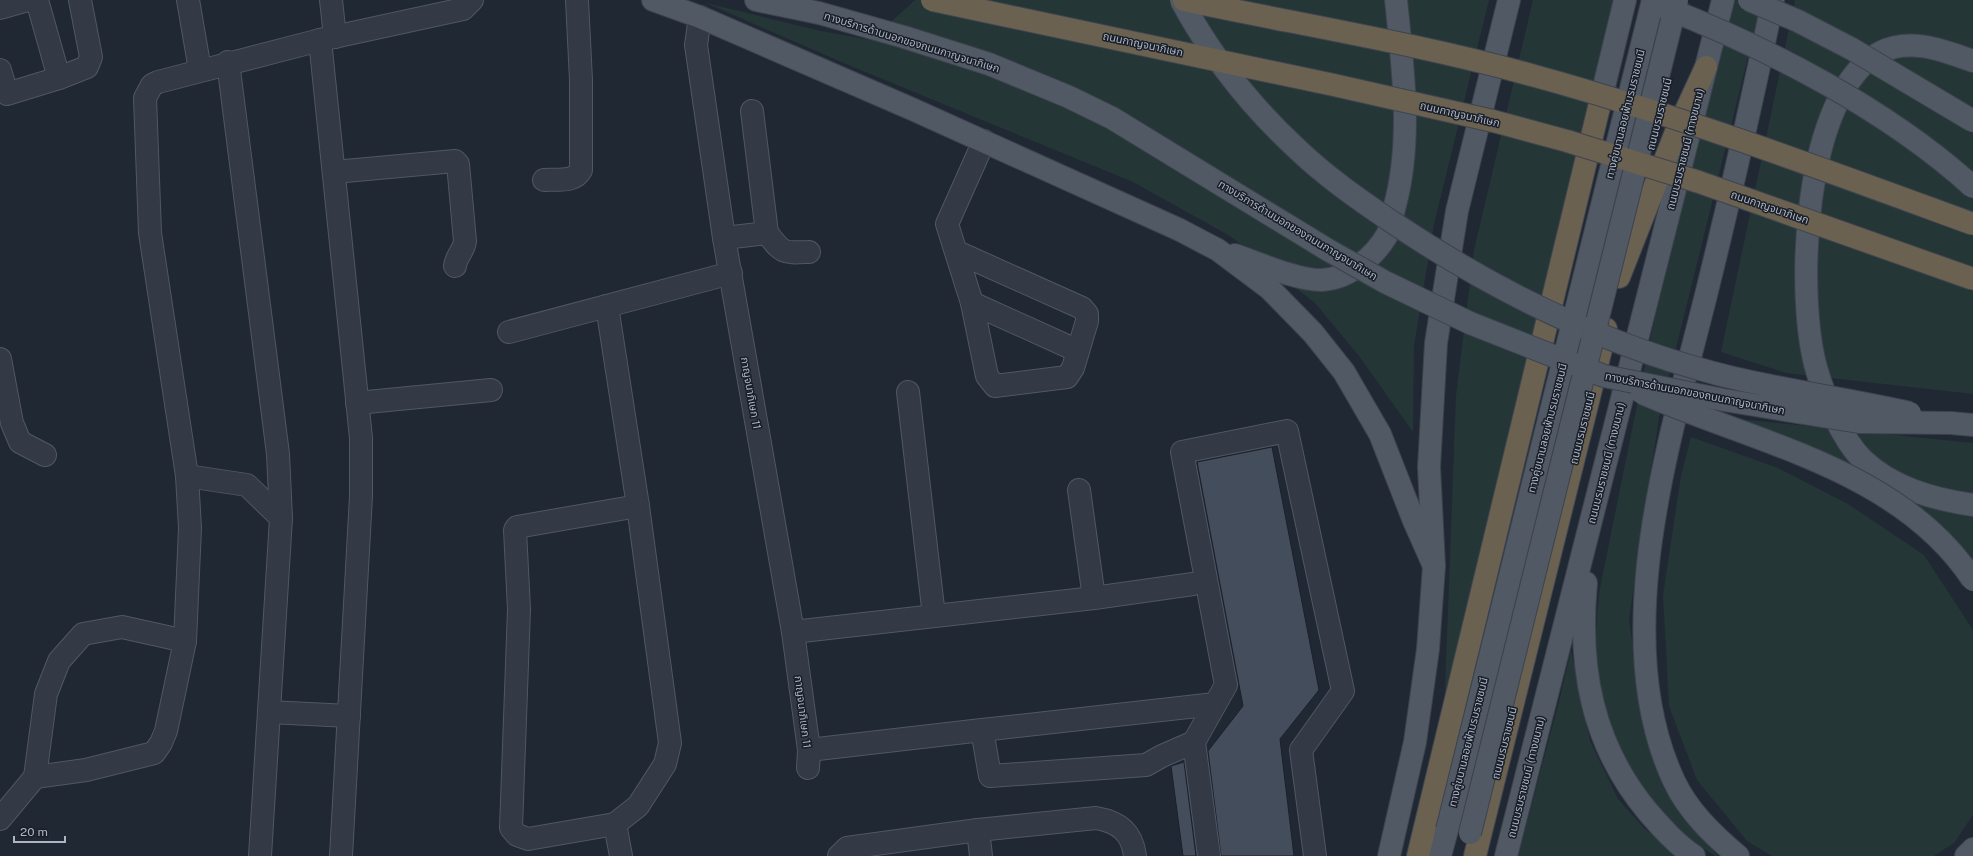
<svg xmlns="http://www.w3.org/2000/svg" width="1973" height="856" viewBox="0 0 1973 856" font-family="'Public Sans','Noto Sans Thai',sans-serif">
<rect width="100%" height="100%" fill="#202834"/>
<g fill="#253637">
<polygon points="915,0 1489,0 1434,224 1414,346 1413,432 1359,356 1315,303 1230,236 1133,182 846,64 706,3 821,31 871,40"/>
<polygon points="1533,0 1623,0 1444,718 1456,396 1474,250"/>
<polygon points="1733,0 1762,0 1659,417 1629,619 1646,738 1665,790 1718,856 1715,856 1674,828 1638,788 1610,736 1593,661 1599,593 1657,306"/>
<polygon points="1795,0 1973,0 1973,394 1786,373 1721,352"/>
<polygon points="1738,419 1973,443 1973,563 1926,511"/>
<polygon points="1691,437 1778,468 1848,504 1924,555 1973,630 1973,815 1954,843 1934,856 1772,856 1747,841 1697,780 1669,706 1663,595 1681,476"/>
<polygon points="1571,650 1590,741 1618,799 1644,828 1678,856 1518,856 1560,698"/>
</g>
<g fill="#444d5b" stroke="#1b212b">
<polygon points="1272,447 1319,690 1280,739 1294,856 1221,856 1208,751 1243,706 1197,462"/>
<polygon points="1184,762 1196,856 1183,856 1171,766"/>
</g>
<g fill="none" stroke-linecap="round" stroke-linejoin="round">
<defs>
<g id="minor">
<polyline points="37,0 59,78"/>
<polyline points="188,0 200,70"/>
<polyline points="331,0 335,37"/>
<polyline points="0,8 28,0"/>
<polyline points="700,17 696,45 724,238 793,632 809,750 808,768"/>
<polyline points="320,40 361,438 361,496 341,856"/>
<polyline points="228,62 278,454 281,518 260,856"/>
<polyline points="0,70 7,94 59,78 87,67 91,57 80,0"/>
<polyline points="752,111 767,233"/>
<path d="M334,172L455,161L458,164L465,241C464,251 456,256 455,266"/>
<path d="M544,180C557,179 574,183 581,170V80L577,0"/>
<path d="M724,238L767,233C783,254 783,253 809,252"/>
<polyline points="957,252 1082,308 1087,314 1087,321 1073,368 1067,377 995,386 987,376 972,303 947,224 984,141"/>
<polyline points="972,303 1078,351"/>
<polyline points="607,306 638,506 670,743 665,764 638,806 615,824 621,856"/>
<polyline points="509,332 731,273"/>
<polyline points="0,359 12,423 20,442 45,455"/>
<polyline points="908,392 934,616"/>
<polyline points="357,403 491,390"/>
<polyline points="187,476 247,485 281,518"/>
<polyline points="1079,490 1094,598"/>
<polyline points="793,632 1094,598 1193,584"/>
<polyline points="269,712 349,716"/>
<polyline points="1194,742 1162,756 1146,765 990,776 982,730 1215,704"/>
<polyline points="809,750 982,730"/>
<polyline points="35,777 46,694 59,661 83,634 122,627 185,641"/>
<polyline points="0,819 35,777 86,770 154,753 161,743 166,731 185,641 190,528 187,476 150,233 145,98 152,85 158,82 320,40 463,9 472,0"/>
<polyline points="615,824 528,839 517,835 511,828 519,609 515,530 517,527 638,506"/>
<polyline points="978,830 981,856"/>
<path d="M839,856L847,848L978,830L1096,818C1119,822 1132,832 1135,856"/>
<polyline points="1209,856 1194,742 1226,685 1182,452 1287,431 1343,691 1301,750 1315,856"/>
</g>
<g id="major">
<polyline points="653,0 700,17 912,109 1180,230 1218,250 1270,289 1313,333 1344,372 1380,434 1414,521 1434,566"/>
<polyline points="756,0 819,13"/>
<path d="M1973,61C1944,51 1911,37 1881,52C1802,92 1795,298 1817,371C1825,398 1842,439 1862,459C1892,488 1933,499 1973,505"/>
<polyline points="1600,103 1625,0"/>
<path d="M1235,255C1258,263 1299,281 1322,280C1337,279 1350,273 1361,264C1372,256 1380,247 1387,235C1391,227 1392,217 1394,209C1413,141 1403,69 1396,0"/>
<polyline points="1951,423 1973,425"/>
<path d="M1586,583C1578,668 1592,745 1648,812C1662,828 1676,844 1694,856"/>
<polyline points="1389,856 1415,742 1428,649 1434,566 1429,467 1436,343 1457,211 1509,0"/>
<polyline points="1440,856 1447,830"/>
<polyline points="1506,856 1723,0"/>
<path d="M1738,856C1713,835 1688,811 1674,781C1606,636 1671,437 1707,291C1731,194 1753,97 1773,0"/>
<polyline points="1966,856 1973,849"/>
</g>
<g id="highway">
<polyline points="1619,277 1676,132 1706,67"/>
<polyline points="1418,856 1600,103"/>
<polyline points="1475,856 1606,329"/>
</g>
</defs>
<use href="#minor" stroke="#515763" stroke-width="24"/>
<use href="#major" stroke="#3d434e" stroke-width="24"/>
<use href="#highway" stroke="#3e444f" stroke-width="24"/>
<use href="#minor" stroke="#333a45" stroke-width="22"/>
<use href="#major" stroke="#515965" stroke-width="22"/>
<use href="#highway" stroke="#6a6151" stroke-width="22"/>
<defs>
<g id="major-bridge">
<path d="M1181,0C1210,54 1250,105 1295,147C1325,176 1358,199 1392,222C1489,287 1600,343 1714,373C1778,390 1845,398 1910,413"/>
<polyline points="1749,0 1798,21 1852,49 1973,121"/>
<path d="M1661,6C1768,48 1887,109 1973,187"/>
<polyline points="819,13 904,37 989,64 1069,97 1112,118 1328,250 1385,282 1470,323 1604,376 1724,400 1859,422 1951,423"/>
<path d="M1642,393C1755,443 1900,469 1973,580"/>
<polyline points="1447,830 1653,0"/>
<polyline points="1470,833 1677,0"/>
</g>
<g id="highway-bridge">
<polyline points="932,0 1334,85 1493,121 1567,141 1699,182 1973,279"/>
<path d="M1184,0C1302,25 1420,44 1535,76C1684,117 1828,171 1973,224"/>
</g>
</defs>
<use href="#major-bridge" stroke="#3d434e" stroke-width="24" stroke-linecap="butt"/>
<use href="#highway-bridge" stroke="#3e444f" stroke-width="24" stroke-linecap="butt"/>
<use href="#major-bridge" stroke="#515965" stroke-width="22"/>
<use href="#highway-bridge" stroke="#6a6151" stroke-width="22"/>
</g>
<g text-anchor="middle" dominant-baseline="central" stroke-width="3" stroke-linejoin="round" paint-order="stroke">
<g font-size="11" fill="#adb4c2" stroke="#191f29">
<text transform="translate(912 42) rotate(17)">ทางบริการด้านนอกของถนนกาญจนาภิเษก</text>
<text transform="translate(1143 44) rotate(12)">ถนนกาญจนาภิเษก</text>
<text transform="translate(1460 114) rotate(13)">ถนนกาญจนาภิเษก</text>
<text transform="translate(1625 114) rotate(-76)">ทางคู่ขนานลอยฟ้าบรมราชชนนี</text>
<text transform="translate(1659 114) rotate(-76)">ถนนบรมราชชนนี</text>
<text transform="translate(1685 149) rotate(-76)">ถนนบรมราชชนนี (ทางขนาน)</text>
<text transform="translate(1770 207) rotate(19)">ถนนกาญจนาภิเษก</text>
<text transform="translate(1298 230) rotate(31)">ทางบริการด้านนอกของถนนกาญจนาภิเษก</text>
<text transform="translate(751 393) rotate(80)">กาญจนาภิเษก 11</text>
<text transform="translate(1695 393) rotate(11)">ทางบริการด้านนอกของถนนกาญจนาภิเษก</text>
<text transform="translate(1547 428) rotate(-76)">ทางคู่ขนานลอยฟ้าบรมราชชนนี</text>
<text transform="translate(1582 428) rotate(-76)">ถนนบรมราชชนนี</text>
<text transform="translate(1606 463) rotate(-76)">ถนนบรมราชชนนี (ทางขนาน)</text>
<text transform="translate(803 712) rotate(83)">กาญจนาภิเษก 11</text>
<text transform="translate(1468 742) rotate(-76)">ทางคู่ขนานลอยฟ้าบรมราชชนนี</text>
<text transform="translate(1504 743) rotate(-76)">ถนนบรมราชชนนี</text>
<text transform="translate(1526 777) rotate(-76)">ถนนบรมราชชนนี (ทางขนาน)</text>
</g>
</g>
<path d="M14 836v6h51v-6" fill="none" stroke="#adb4c2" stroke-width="2"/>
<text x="20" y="836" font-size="12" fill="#adb4c2" stroke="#191f29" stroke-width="3" paint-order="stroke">20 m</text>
</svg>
